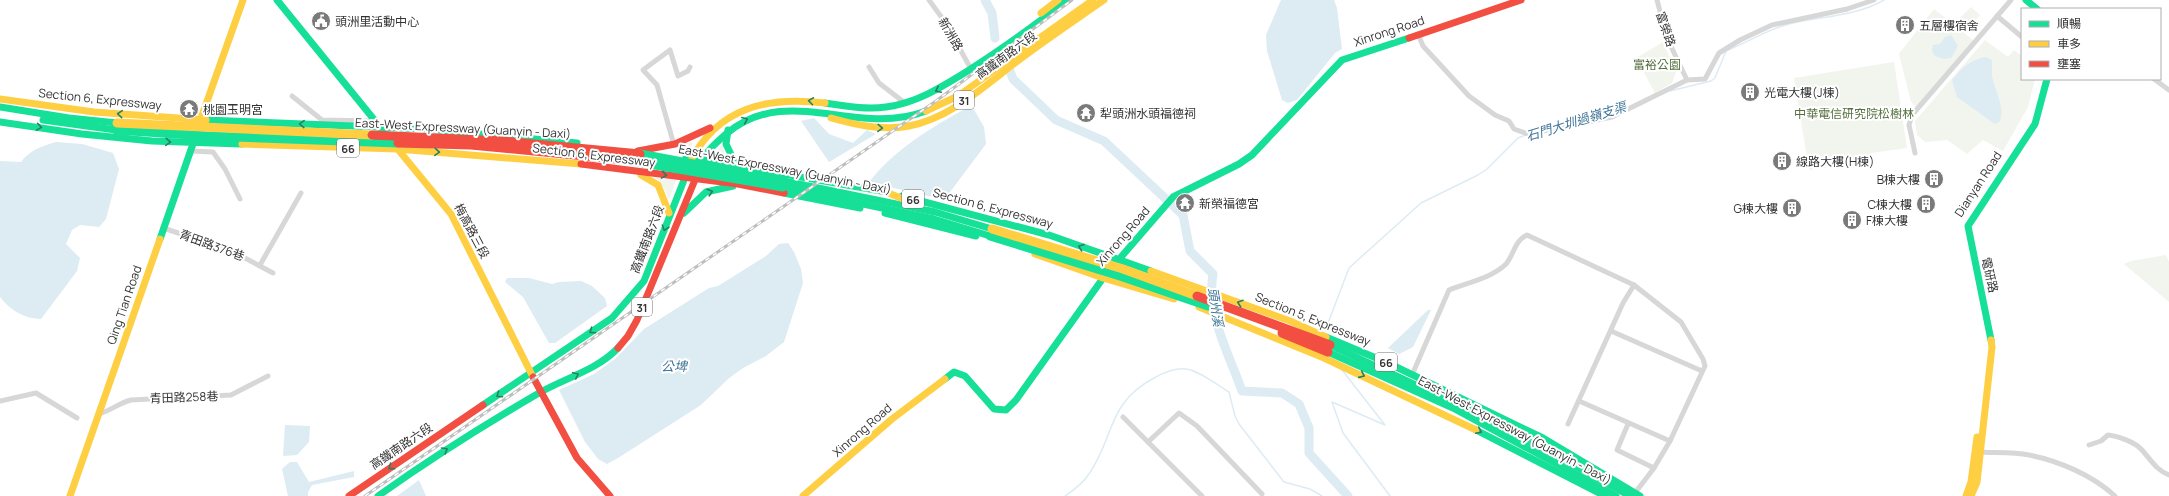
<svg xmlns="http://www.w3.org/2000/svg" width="2169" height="496" viewBox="0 0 2169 496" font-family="Manrope,'Noto Sans TC',sans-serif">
<rect width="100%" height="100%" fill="#fff"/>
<g fill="#f1f5ed">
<polygon points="1971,7 1980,15 1965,31 1956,22"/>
<polygon points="1934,9 1973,40 1917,108 1911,102 1899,54"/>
<polygon points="1985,40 2008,57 2014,50 2022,56 2022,79 2035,79 2028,107 2003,151 1983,140 1967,154 1947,140 1925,142 1917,135 1915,121"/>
<polygon points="1663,42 1676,72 1672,83 1655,93 1640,65 1642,64 1638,57"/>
<polygon points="1894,62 1907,148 1871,153 1872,161 1852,164 1851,157 1839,159 1840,165 1809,170 1794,78"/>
<polygon points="690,142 693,143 687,154 679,153 677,147"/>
<polygon points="721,145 723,146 726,161 712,158"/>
<polygon points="656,178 676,180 669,200 664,188"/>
<polygon points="2166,255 2169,262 2169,302 2124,264 2131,261"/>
</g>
<g fill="#ddebf3">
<polygon points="1281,0 1334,0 1337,8 1342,49 1335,53 1297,100 1288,103 1282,100 1267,51 1266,35"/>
<polygon points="1951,35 1958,46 1951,58 1944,59 1935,56 1932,51 1933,45 1940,44 1945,37"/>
<path d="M1986,57L1992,60C1993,66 1991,71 1992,76C1995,92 2005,105 2000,121L1995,124L1957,97L1952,80C1962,68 1969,60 1986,57Z"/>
<path d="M969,107L973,108L984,127L986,144L944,200L869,182C895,149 933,126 969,107Z"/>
<polygon points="814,118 829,134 853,143 867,130 876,134 829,162 801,121"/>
<path d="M56,142L82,144L113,153L119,169L106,219L99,227L80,225L72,230L66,244L80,258L77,271L41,319C25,319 10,310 0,297V161L21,162C30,150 42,146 56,142Z"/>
<polygon points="788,243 794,252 801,269 803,283 784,342 766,356 743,368 728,379 701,405 618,458 607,464 598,459 585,442 559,390 594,374 615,359 644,329 709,288 718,286 766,256 779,244"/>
<polygon points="507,278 529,278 552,284 559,282 581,281 592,286 605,298 607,306 555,343 549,343 523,297 505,282"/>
<polygon points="1428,310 1431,310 1413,347 1399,354 1388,348"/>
<polygon points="285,425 310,426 309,442 297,455 283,456"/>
<polygon points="290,462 297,462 309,482 354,471 354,477 312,485 308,492 308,496 288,496 282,469"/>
<polygon points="419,480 426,496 397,496"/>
</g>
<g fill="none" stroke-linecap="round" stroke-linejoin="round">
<g stroke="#ddebf3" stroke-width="1.5">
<path d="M1670,91L1711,81L1715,78L1726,51C1746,43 1768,29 1789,24C1822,16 1854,17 1884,0"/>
<polyline points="1568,123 1628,107"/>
<polyline points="1325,331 1349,268 1421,203 1478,175 1487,169 1518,138 1526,135"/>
<polyline points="1342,370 1385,425 1332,402 1343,433 1390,496"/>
<path d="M1065,496C1074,490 1083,483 1089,474C1115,436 1107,403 1154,378C1163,373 1175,368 1186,369C1200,371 1217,385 1229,392L1235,416L1239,424L1284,482L1310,489L1322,496"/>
</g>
<g stroke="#ddebf3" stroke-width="9">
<polyline points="985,0 992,13 995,38"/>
<path d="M1010,71L1013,79L1056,120L1104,141L1183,215L1190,251L1213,274C1206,314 1229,354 1242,391L1282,393L1299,404L1309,428V453L1348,496"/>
</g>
<g stroke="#d7d7d7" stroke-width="5">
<polyline points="929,0 945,22 971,69"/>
<polyline points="1657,0 1667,38 1687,80"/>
<polyline points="1997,16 2022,37"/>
<polyline points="1418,34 1423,46 1469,96 1495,115 1509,121 1514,129 1528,134 1612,117 1687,80 1705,79 1719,53 1740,40 1772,25 1847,9 1874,0"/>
<polyline points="869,67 879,83 905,103"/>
<polyline points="2154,79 2169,90"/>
<polyline points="292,96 322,120 376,121"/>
<polyline points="674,145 657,85 643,70 670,50 678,76 688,71 690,67"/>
<polyline points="190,151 213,152 225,169 240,199"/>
<polyline points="1915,153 1909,125 1912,115 2011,0"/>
<polyline points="163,228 230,250 273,273"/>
<polyline points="260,265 301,193"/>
<polyline points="1611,331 1702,371"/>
<path d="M1412,375L1449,290C1466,283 1492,278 1506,264C1514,255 1514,241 1527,235L1634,285L1681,322L1703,359L1705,366L1670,441L1654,468L1635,493"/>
<polyline points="0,401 36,393 77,418"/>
<polyline points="1579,401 1670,441"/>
<path d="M99,414C112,410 119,403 131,400L231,395L268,376"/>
<polyline points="1123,417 1202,496"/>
<polyline points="1568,424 1623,303 1634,285"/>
<polyline points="1628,424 1617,450 1654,468"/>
<polyline points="1148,442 1179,413 1197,426 1262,494"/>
<path d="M2089,445L2101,441L2108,435C2118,436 2135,442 2142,450C2151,460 2156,470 2169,475"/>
<path d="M1979,452C1995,453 2013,452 2029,455C2059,461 2092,475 2115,496"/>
</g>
<g stroke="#16e098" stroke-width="7">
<polyline points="277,0 389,138"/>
<polyline points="2026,0 2037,9"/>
<path d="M825,103C845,106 866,110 886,107C916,103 940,88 966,72C1001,50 1034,26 1067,0"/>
<polyline points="0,107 69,118 117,123"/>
<polyline points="43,120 116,130"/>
<polyline points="206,120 428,129 577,143"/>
<polyline points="0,122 82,134 152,141 242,144"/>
<polyline points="728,130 726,144 736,165"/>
<polyline points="686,157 887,192"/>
<path d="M702,162C706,151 717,142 726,134C788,82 855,138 926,111"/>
<polyline points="784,181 935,212 992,229"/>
<polyline points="783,187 934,219 990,236"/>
<polyline points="784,193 860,208"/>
<polyline points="902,196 1049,235 1151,271"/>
<polyline points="684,213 706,192 733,186"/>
<polyline points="885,213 976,236"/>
<polyline points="160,239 195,138"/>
<polyline points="1115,264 1173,197 1239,164 1252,155 1342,60 1409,38"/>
<polyline points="1326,337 1388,363 1543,438 1640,496"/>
<polyline points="1991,340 1968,226 2035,124 2047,79"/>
<polyline points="1330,345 1482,416 1630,496"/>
<polyline points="1328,352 1453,408 1616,496"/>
<polyline points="945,379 954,372 965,376 994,409 1006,410 1016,400 1106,274"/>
<polyline points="483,405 612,318 644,281 686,175"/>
<polyline points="1476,430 1605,496"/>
<path d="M378,496C430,459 484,425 539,393C565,378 597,370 618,348"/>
</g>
<g stroke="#ffcf43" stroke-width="7">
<polyline points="1041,13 1058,0"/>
<polyline points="0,99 94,112 206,120"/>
<polyline points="926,111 958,96 1093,0"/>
<path d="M831,118C856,125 883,131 909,126C950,118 982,88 1015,63C1044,41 1074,21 1104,0"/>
<polyline points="199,124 243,0"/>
<polyline points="242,144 397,149 581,164"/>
<polyline points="396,147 451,214 533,377"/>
<path d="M690,162C718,107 768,96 825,103"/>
<polyline points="641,175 658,185 669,213"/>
<polyline points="881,190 908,201"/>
<polyline points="1035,254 1103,278 1174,299"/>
<polyline points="1151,271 1290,321 1326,337"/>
<polyline points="1199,307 1324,358 1476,430"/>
<polyline points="70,496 160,239"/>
<polyline points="803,496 892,419 945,379"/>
<polyline points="1966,496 1971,482 1977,437"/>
<polyline points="1971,496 1977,482 1992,347 1991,340"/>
</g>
<g stroke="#f24e42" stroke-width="7">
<polyline points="1409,38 1521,0"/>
<polyline points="638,151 675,144 710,128"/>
<polyline points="581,164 738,184 784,193"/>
<polyline points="618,348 628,336 637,320 697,175"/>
<polyline points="533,377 577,458 610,496"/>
<polyline points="349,496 483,405"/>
</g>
<defs>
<polyline id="rail" points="365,496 936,101 1072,0"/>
</defs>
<use href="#rail" stroke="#bebebe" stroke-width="3"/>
<use href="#rail" stroke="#fff" stroke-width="1.5" stroke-dasharray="4.5" stroke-linecap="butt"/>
<g stroke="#16e098" stroke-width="9">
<polyline points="116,130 207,136 398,143"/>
<polyline points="640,154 784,181"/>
<polyline points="626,160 783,187"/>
<polyline points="990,236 1120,276 1208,306"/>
</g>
<g stroke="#ffcf43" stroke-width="9">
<polyline points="117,123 372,135"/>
<polyline points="992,229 1123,269 1197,296"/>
</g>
<g stroke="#f24e42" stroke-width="9">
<polyline points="372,135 503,141 640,154"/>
<polyline points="398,143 471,145 626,160"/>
<polyline points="1197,296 1330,345"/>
<polyline points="1282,333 1328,352"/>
</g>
</g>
<defs><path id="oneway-chevron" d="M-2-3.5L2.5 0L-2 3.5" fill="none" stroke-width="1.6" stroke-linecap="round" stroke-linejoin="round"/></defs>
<g stroke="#268160">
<use href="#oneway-chevron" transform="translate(938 90) rotate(153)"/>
<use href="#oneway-chevron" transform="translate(811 101) rotate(-172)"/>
<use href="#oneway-chevron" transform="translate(120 114) rotate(-175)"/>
<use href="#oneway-chevron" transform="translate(745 120) rotate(-23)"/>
<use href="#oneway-chevron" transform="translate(302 124) rotate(-178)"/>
<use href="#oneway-chevron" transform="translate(39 127) rotate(9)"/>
<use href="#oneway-chevron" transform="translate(880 128) rotate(2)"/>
<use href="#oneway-chevron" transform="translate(168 142) rotate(4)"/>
<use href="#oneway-chevron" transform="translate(437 152) rotate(4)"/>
<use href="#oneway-chevron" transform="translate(664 175) rotate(9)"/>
<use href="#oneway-chevron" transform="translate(710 192) rotate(-18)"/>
<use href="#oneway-chevron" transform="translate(665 228) rotate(109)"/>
<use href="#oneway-chevron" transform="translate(1081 247) rotate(-160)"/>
<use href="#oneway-chevron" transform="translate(1240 303) rotate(-161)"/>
<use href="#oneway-chevron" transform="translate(592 331) rotate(146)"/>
<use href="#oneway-chevron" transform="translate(576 375) rotate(-25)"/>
<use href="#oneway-chevron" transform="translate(1362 375) rotate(24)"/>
<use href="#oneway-chevron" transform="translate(499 395) rotate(146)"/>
<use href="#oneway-chevron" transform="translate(1479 431) rotate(26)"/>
<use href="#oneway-chevron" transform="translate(445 450) rotate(-31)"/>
<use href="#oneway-chevron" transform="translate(391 467) rotate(146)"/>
</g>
<defs>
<symbol id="civic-disc" viewBox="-11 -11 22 22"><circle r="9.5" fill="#7a7a7a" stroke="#fff"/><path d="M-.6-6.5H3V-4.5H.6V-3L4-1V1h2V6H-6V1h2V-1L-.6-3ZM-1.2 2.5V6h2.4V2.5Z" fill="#fff"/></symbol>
<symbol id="building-disc" viewBox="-11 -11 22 22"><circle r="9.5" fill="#7a7a7a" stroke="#fff"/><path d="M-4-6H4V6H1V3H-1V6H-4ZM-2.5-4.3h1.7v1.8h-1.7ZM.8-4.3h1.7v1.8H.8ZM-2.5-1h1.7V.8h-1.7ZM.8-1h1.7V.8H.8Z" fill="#fff"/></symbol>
<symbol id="temple-disc" viewBox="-11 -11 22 22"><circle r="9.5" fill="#7a7a7a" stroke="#fff"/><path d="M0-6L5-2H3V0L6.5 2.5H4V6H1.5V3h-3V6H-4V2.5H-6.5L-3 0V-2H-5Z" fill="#fff"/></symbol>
</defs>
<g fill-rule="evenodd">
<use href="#civic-disc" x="310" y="10" width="22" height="22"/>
<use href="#building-disc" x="1894" y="14" width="22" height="22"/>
<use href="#building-disc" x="1739" y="81" width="22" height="22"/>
<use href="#temple-disc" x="178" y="98" width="22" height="22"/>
<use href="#temple-disc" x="1075" y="102" width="22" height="22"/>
<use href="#building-disc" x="1771" y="150" width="22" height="22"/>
<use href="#building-disc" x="1923" y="168" width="22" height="22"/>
<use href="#temple-disc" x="1174" y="192" width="22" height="22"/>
<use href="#building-disc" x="1915" y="193" width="22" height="22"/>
<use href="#building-disc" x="1781" y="197" width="22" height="22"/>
<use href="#building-disc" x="1841" y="209" width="22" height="22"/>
</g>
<g text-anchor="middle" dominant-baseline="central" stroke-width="4" stroke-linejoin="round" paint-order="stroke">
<g fill="#fff" stroke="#707070" stroke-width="1">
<rect x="954" y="91" width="20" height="18" rx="3"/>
<rect x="337" y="139" width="22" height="18" rx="3"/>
<rect x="902" y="190" width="22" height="18" rx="3"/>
<rect x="632" y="298" width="20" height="18" rx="3"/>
<rect x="1375" y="353" width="22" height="18" rx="3"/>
</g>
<g font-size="11" font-weight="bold" fill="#333">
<text x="964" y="100">31</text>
<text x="348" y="148">66</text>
<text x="913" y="199">66</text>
<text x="642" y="307">31</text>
<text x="1386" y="362">66</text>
</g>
<g font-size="12" fill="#333" stroke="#fff" text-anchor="start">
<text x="335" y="21">頭洲里活動中心</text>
<text x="1919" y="25">五層樓宿舍</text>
<text x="1764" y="92">光電大樓(J棟)</text>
<text x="203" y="109">桃園玉明宮</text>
<text x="1100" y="113">犁頭洲水頭福德祠</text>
<text x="1796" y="161">線路大樓(H棟)</text>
<text x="1920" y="179" text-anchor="end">B棟大樓</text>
<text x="1199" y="203">新榮福德宮</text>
<text x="1912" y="204" text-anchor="end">C棟大樓</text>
<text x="1778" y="208" text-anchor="end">G棟大樓</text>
<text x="1866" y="220">F棟大樓</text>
</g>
<g font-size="12" fill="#333" stroke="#fff">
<text transform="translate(1666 29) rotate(71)">富榮路</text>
<text transform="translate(1389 31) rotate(-18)">Xinrong Road</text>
<text transform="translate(951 34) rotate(60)">新洲路</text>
<text transform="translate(1006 55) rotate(-36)">高鐵南路六段</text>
<text transform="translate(100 99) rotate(6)">Section 6, Expressway</text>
<text transform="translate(463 128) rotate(3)">East-West Expressway (Guanyin - Daxi)</text>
<text transform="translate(594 155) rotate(7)">Section 6, Expressway</text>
<text transform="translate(785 169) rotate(11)">East-West Expressway (Guanyin - Daxi)</text>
<text transform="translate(1978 184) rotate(-57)">Dianyan Road</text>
<text transform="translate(993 208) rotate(15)">Section 6, Expressway</text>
<text transform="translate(472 231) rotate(62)">梅高路三段</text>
<text transform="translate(1123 236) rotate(-49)">Xinrong Road</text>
<text transform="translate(647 239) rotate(-69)">高鐵南路六段</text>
<text transform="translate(212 245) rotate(20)">青田路376巷</text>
<text transform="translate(1990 275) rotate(77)">電研路</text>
<text transform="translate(124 305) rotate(-71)">Qing Tian Road</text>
<text transform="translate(1313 319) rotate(22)">Section 5, Expressway</text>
<text transform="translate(184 397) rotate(-2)">青田路258巷</text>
<text transform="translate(862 430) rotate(-41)">Xinrong Road</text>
<text transform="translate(1515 430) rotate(28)">East-West Expressway (Guanyin - Daxi)</text>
<text transform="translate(401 446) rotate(-34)">高鐵南路六段</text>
</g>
<g font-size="12" fill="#56703f" stroke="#fff">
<text x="1657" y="64">富裕公園</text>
<text x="1854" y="113">中華電信研究院松樹林</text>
</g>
<g font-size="13" font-style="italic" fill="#3f7597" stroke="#fff">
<text transform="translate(1576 121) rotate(-17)">石門大圳過嶺支渠</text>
<text transform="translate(1216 307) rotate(81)">頭州溪</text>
<text x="674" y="366">公埤</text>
</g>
</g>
<rect x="2021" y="8" width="140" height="72" fill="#ffffff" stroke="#adadad"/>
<rect x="2029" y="21" width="20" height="6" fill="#16e098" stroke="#adadad"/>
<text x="2057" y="28" font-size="12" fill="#333333">順暢</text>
<rect x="2029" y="41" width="20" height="6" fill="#ffcf43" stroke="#adadad"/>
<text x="2057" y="48" font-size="12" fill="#333333">車多</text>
<rect x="2029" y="61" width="20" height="6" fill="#f24e42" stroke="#adadad"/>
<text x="2057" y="68" font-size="12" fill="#333333">壅塞</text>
</svg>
